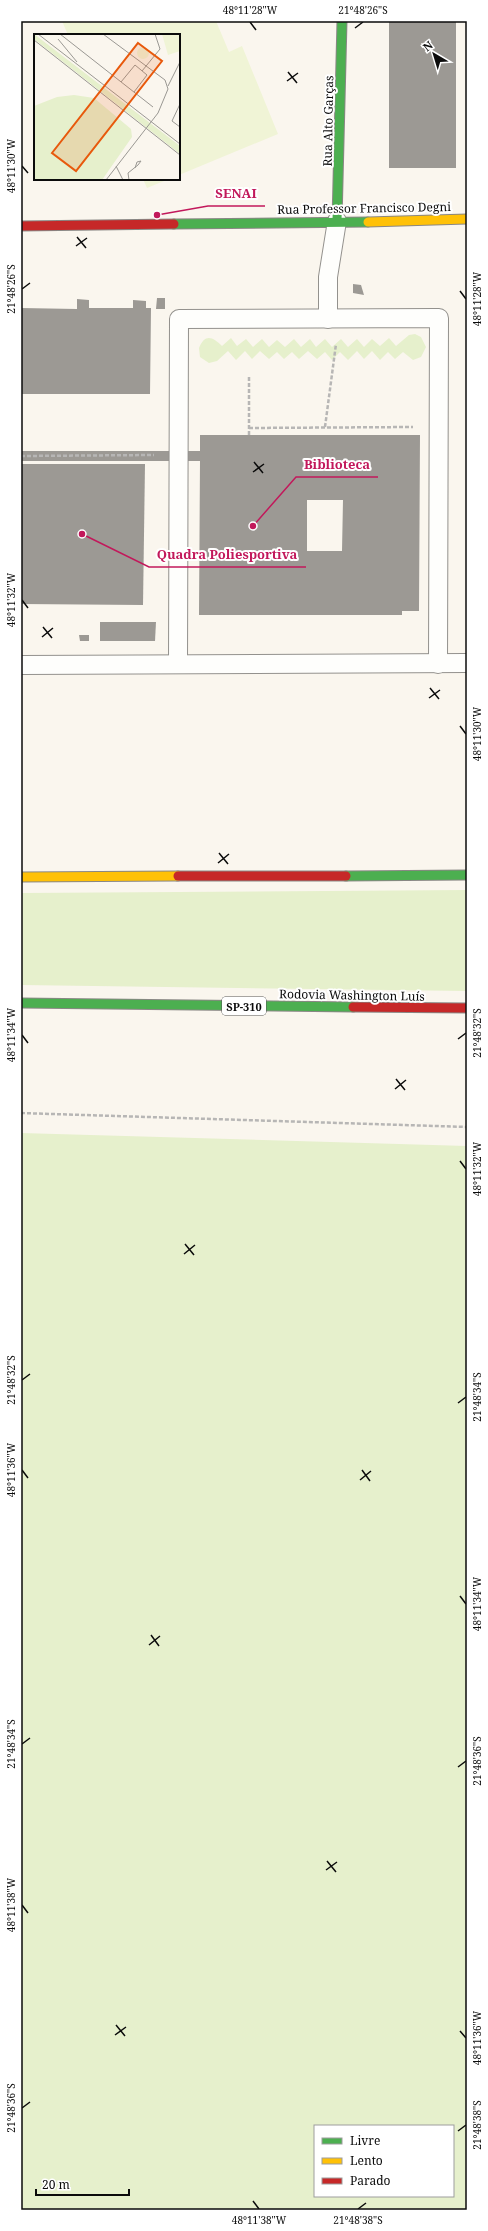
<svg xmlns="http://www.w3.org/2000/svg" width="488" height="2231" viewBox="0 0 488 2231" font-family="'Noto Serif',serif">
<rect width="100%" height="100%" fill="#faf6ee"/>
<g fill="#e6f0cc" fill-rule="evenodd">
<path d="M415,334L421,337L426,347L421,357L413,360L403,352L395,359L388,352L380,360L372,351L364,359L357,351L348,360L340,352L332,360L325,352L317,359L308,351L299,359L292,352L284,359L277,352L269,359L260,351L252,359L245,351L236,360L228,351L217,361L209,363L200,357L199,348C205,333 213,337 222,346L231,338L237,346L246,339L253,347L262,339L269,347L277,340L285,347L294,339L301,347L310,339L316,347L325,339L332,347L341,339L348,347L357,339L364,347L372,339L380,346L389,338L396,346L409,335Z"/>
<polygon points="467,890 467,991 21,985 21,893"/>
<path d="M21,1133L467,1146V2210H21ZM315,2126H453V2196H315Z"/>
</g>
<g fill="#f0f4d6">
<polygon points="62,21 216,21 229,52 242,46 278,134 179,175 179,35 68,35"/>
<polygon points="143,179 169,179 147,188"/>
</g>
<g fill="#9c9994" fill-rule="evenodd">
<rect x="389" y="21" width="67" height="147"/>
<polygon points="353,284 361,285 364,295 353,293"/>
<polygon points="157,298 165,298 165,309 156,309"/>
<polygon points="77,299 89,300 89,308 133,308 133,300 146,301 146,308 151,308 150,394 21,394 21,308 77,309"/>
<path d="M200,435H420L419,611H402V615H199L200,461H21V451H200ZM307,500H343L342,551H307Z"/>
<polygon points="21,464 145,464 143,605 21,604"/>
<polygon points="100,622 156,622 155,641 100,641"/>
<polygon points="79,635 89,635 89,641 80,641"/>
</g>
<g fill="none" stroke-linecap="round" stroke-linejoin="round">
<defs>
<g id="lane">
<polyline points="328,319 328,277 337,221"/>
<polyline points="178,664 179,319 439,318 438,664"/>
<polyline points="21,665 467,663"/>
</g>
<g id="fast">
<polyline points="337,221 342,21"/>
<polyline points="174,224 368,222"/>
<polyline points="346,876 467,875"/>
<polyline points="21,1003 353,1007"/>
</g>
<g id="slow">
<polyline points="368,222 467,219"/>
<polyline points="21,877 178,876"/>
</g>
<g id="jam">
<polyline points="21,226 174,224"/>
<polyline points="178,876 346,876"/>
<polyline points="353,1007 467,1008"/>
</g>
</defs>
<use href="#lane" stroke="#93918d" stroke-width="20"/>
<use href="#fast" stroke="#898784" stroke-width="11"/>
<use href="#slow" stroke="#898784" stroke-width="11"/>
<use href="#jam" stroke="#898784" stroke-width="11"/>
<g stroke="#b7b6b5" stroke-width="2.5" stroke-dasharray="4 2" stroke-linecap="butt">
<polyline points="325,427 336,344"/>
<polyline points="249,428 413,427"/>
<polyline points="249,435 249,375"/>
<polyline points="21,456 154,455"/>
<polyline points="21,1113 467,1127"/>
</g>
<use href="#lane" stroke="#fefefc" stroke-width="18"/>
<use href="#fast" stroke="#4caf50" stroke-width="9"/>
<use href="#slow" stroke="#ffc107" stroke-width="9"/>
<use href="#jam" stroke="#c62828" stroke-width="9"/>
</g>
<path fill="none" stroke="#0b0b0b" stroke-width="1.5" d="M250,22L256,30M355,28L363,22M288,72L297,83M287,81L298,73M22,166L28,173M77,237L86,248M76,246L87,238M22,289L30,283M460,291L466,299M254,462L263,473M253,472L264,464M22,600L28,608M43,627L52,638M42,637L53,628M430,688L439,699M429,698L440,690M460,726L466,734M219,853L228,864M218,863L229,854M22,1035L28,1043M458,1039L466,1033M396,1079L405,1090M395,1089L406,1080M460,1161L466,1169M185,1244L194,1255M184,1254L195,1245M22,1380L30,1374M458,1403L466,1397M22,1470L28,1478M362,1470L370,1481M360,1480L371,1471M460,1596L466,1604M151,1635L159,1646M149,1645L160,1636M22,1744L30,1738M458,1767L466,1761M327,1861L336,1872M326,1870L337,1862M22,1905L28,1913M116,2025L125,2036M460,2031L466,2038M115,2035L126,2027M22,2108L30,2102M458,2131L466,2125M253,2201L259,2209M358,2209L366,2203"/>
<g text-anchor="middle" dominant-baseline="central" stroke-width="4" stroke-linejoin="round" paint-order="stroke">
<rect fill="#fff" stroke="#545454" stroke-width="1" x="222" y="997" width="44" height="18" rx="3"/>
<g font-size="11" font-weight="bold" fill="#0b0b0b">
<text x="244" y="1006">SP-310</text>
</g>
<g font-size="12" fill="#0b0b0b" stroke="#fff">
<text transform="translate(328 121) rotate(-89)">Rua Alto Garças</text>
<text transform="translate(364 208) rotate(-1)">Rua Professor Francisco Degni</text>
<text transform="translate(352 995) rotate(1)">Rodovia Washington Luís</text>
</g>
</g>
<g transform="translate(34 34)">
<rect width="146" height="146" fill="#faf6ee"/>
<path d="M0,0L146,112V120L0,5ZM40,61L60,64L97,95L98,103L68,146H0V72L23,63Z" fill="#e6f0cc"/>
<path d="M128,0H146V17L134,21ZM103 19a6 6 0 1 1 12 0a6 6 0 1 1-12 0Z" fill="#f0f4d6"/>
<path fill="none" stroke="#9a9893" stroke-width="1" d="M4,0L146,110M26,0L119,73M69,0L131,46L134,55L124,79L72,146M24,5L43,28M0,6L146,121M108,37L126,15L121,0M87,48L101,31L113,41L100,58M134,52L146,28M146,70L138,87L146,93M82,132L89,146M95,146L94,139L104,131L107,127L103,128L101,134"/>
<path fill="#e8590c" fill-opacity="0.15" stroke="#e8590c" stroke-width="2" d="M104,9L128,27L42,137L18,119Z"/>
<rect width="146" height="146" fill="none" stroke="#0b0b0b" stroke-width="2"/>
</g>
<path fill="none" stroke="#c2185b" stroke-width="1.5" d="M157 215L208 206H265M253 526L296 477H378M82 534L149 567H306"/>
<g fill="#c2185b" stroke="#fff" stroke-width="1.5">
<circle cx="157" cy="215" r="4"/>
<circle cx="253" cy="526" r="4"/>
<circle cx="82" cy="534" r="4"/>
</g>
<g font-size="13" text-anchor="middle" font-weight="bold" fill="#c2185b" stroke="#fff" stroke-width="4" stroke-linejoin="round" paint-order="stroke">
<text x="236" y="198">SENAI</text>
<text x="337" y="469">Biblioteca</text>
<text x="227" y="559">Quadra Poliesportiva</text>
</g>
<rect width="488" height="2231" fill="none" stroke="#ffffff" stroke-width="44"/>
<rect x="314" y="2125" width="140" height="72" fill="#ffffff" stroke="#9d9d9d"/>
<rect x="322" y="2138" width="20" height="6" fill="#4caf50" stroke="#9d9d9d"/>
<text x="350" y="2145" font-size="12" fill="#0b0b0b">Livre</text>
<rect x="322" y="2158" width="20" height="6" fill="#ffc107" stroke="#9d9d9d"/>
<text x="350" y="2165" font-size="12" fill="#0b0b0b">Lento</text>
<rect x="322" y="2178" width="20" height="6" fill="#c62828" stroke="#9d9d9d"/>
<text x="350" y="2185" font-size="12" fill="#0b0b0b">Parado</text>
<g transform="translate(434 54) rotate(322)" stroke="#ffffff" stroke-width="3" paint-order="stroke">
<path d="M0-3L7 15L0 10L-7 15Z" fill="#0b0b0b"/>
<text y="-6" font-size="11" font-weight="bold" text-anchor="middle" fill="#0b0b0b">N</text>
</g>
<path d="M36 2189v6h93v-6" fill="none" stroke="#0b0b0b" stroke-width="2"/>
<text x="42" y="2189" font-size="12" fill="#0b0b0b" stroke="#ffffff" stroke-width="3" paint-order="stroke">20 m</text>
<rect x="22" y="22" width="444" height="2187" fill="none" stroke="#0b0b0b" stroke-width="1.5"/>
<g font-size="10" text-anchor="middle" fill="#0b0b0b">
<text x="250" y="14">48°11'28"W</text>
<text x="363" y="14">21°48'26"S</text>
<text transform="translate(11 166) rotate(-90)" y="4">48°11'30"W</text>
<text transform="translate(11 289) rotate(-90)" y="4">21°48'26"S</text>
<text transform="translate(477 299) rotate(-90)" y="4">48°11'28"W</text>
<text transform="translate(11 600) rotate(-90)" y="4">48°11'32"W</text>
<text transform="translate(477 734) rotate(-90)" y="4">48°11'30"W</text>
<text transform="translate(477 1033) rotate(-90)" y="4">21°48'32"S</text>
<text transform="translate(11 1035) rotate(-90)" y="4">48°11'34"W</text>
<text transform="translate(477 1169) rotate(-90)" y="4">48°11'32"W</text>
<text transform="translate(11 1380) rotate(-90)" y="4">21°48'32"S</text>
<text transform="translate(477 1397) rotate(-90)" y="4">21°48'34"S</text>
<text transform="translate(11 1470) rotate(-90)" y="4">48°11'36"W</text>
<text transform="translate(477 1604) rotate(-90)" y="4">48°11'34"W</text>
<text transform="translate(11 1744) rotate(-90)" y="4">21°48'34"S</text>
<text transform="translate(477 1761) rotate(-90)" y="4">21°48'36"S</text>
<text transform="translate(11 1905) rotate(-90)" y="4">48°11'38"W</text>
<text transform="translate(477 2038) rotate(-90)" y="4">48°11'36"W</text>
<text transform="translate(11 2108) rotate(-90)" y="4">21°48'36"S</text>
<text transform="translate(477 2125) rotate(-90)" y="4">21°48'38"S</text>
<text x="259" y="2224">48°11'38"W</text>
<text x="358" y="2224">21°48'38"S</text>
</g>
</svg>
